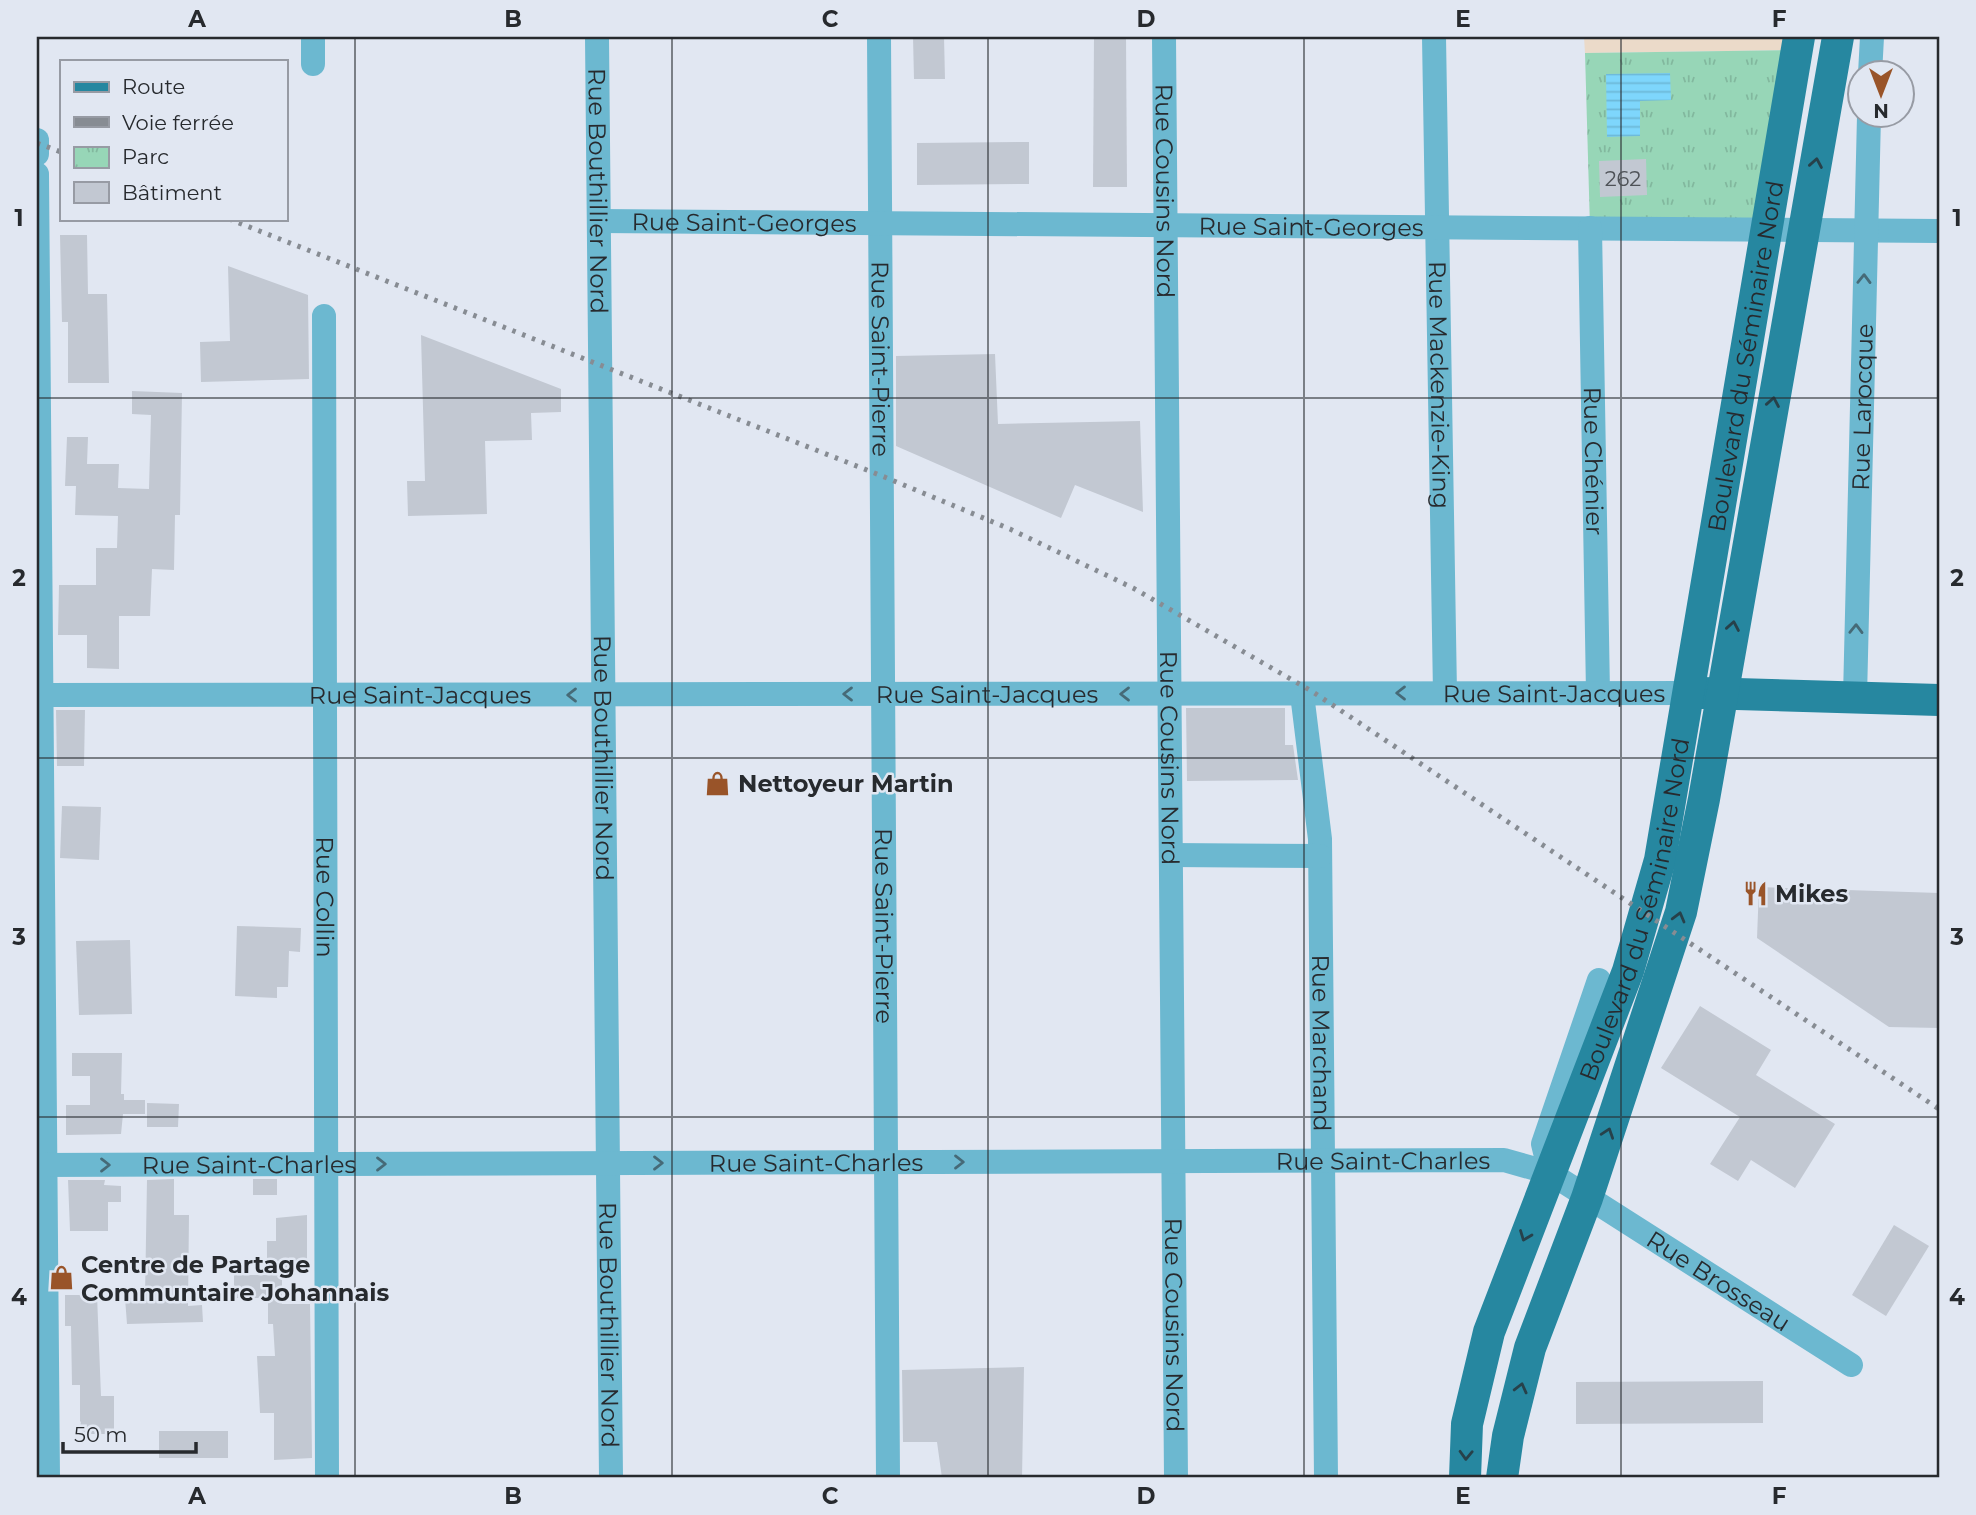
<svg xmlns="http://www.w3.org/2000/svg" width="1976" height="1515" viewBox="0 0 1976 1515" font-family="Montserrat,sans-serif">
<defs>
<pattern id="park-tufts" width="24" height="20" patternUnits="userSpaceOnUse" patternTransform="scale(1.75)"><rect width="24" height="20" fill="#97d6b7"/><path d="M3 7l-1-3M5 7V3M7 7l1-3M15 17l-1-3M17 17v-4M19 17l1-3" fill="none" stroke="#82b89e"/></pattern>
<pattern id="water-rules" width="6" height="5" patternUnits="userSpaceOnUse" patternTransform="scale(1.75)"><rect width="6" height="5" fill="#7ed6fc"/><path d="M0 2.5h6" fill="none" stroke="#6db8d8"/></pattern>
</defs>
<rect width="100%" height="100%" fill="#e1e7f2"/>
<polygon fill="#ebdac9" points="1584,37 1799,37 1797,50 1585,53"/>
<polygon fill="url(#park-tufts)" points="1797,50 1765,230 1590,228 1585,53"/>
<polygon fill="url(#water-rules)" points="1670,73 1671,100 1640,101 1640,136 1607,137 1606,74"/>
<g fill="#c2c8d2">
<polygon points="913,37 944,37 945,79 914,79"/>
<polygon points="1094,37 1126,37 1127,187 1093,187"/>
<polygon points="1029,142 1029,184 917,185 917,143"/>
<polygon points="1646,159 1647,195 1600,197 1599,161"/>
<polygon points="60,235 87,235 88,294 107,294 109,383 68,383 68,322 62,322"/>
<polygon points="228,266 308,295 309,379 201,382 200,342 230,341"/>
<polygon points="421,335 561,389 561,412 531,413 532,440 485,441 487,514 408,516 407,481 425,481"/>
<polygon points="995,354 998,424 1140,421 1143,512 1075,485 1061,518 896,446 896,356"/>
<polygon points="132,391 182,393 180,515 175,515 174,570 152,569 150,616 119,616 119,669 87,668 87,635 58,635 59,585 96,585 96,548 117,548 118,516 75,515 76,486 65,486 67,437 88,437 87,464 119,464 118,488 149,489 151,415 132,414"/>
<polygon points="1186,708 1285,708 1285,745 1293,745 1298,780 1187,781"/>
<polygon points="56,710 85,710 84,766 57,766"/>
<polygon points="62,806 101,807 99,860 60,858"/>
<polygon points="1759,887 1939,893 1939,1028 1889,1027 1757,938"/>
<polygon points="237,926 301,928 300,952 289,951 288,987 277,987 277,998 235,996"/>
<polygon points="130,940 132,1014 79,1015 76,941"/>
<polygon points="1700,1006 1771,1050 1756,1075 1835,1124 1795,1188 1751,1160 1738,1181 1710,1164 1740,1117 1661,1068"/>
<polygon points="72,1053 122,1053 121,1094 124,1094 124,1100 145,1100 145,1114 123,1114 121,1134 66,1135 66,1105 90,1105 90,1076 72,1076"/>
<polygon points="147,1103 179,1104 178,1127 147,1127"/>
<polygon points="174,1179 174,1215 189,1215 188,1306 202,1305 203,1322 127,1324 125,1298 145,1297 147,1180"/>
<rect x="253" y="1179" width="24" height="16"/>
<polygon points="68,1180 105,1180 104,1185 121,1186 121,1202 108,1202 108,1231 70,1231"/>
<polygon points="307,1215 307,1269 282,1269 282,1304 310,1304 312,1458 274,1460 274,1413 260,1413 257,1356 275,1356 273,1324 268,1324 268,1298 234,1298 234,1275 267,1275 267,1241 276,1241 276,1218"/>
<polygon points="1894,1225 1929,1246 1886,1316 1852,1295"/>
<polygon points="65,1295 97,1295 101,1396 114,1396 114,1434 80,1434 80,1385 72,1385 71,1326 65,1326"/>
<polygon points="1024,1367 1022,1478 942,1478 937,1442 903,1442 902,1370"/>
<polygon points="1763,1381 1763,1423 1576,1424 1576,1382"/>
<rect x="159" y="1431" width="69" height="27"/>
</g>
<g fill="none" stroke-linecap="round" stroke-linejoin="round">
<g stroke="#6cb8d0" stroke-width="24">
<polyline points="313,37 313,64"/>
<path id="s1" d="M597,37L611,1478"/>
<path id="s2" d="M879,37L888,1478"/>
<path id="s3" d="M1164,37L1176,1478"/>
<path id="s4" d="M1434,37L1445,693"/>
<polyline points="1870,74 1872,37"/>
<polyline points="37,140 37,154"/>
<polyline points="37,174 48,1478"/>
<path id="s5" d="M599,221L1939,231"/>
<path id="s6" d="M1590,228L1598,693"/>
<path id="s7" d="M324,316L327,1478"/>
<path id="s8" d="M1302,694L1320,839L1326,1478"/>
<path id="s9" d="M37,695L1690,693"/>
<path id="s10" d="M1855,697L1869,116"/>
<polyline points="1171,855 1320,856"/>
<path id="s11" d="M37,1165L1504,1160L1550,1173L1851,1365"/>
<polyline points="1550,1173 1543,1144 1599,980"/>
</g>
<g stroke="#2687a0" stroke-width="32">
<polyline points="1702,693 1939,700"/>
<path id="s12" d="M1465,1478L1467,1424L1489,1332L1628,971L1660,860L1799,37"/>
<polyline points="1502,1478 1508,1436 1530,1348 1587,1198 1681,912 1704,799 1838,37"/>
</g>
<g stroke="#878c93" stroke-width="5" stroke-dasharray="3.5 7" stroke-linecap="butt">
<polyline points="37,143 61,152"/>
<polyline points="229,219 882,476 1010,529 1133,588 1313,692 1939,1109"/>
</g>
</g>
<defs><path id="oneway-chevron" d="M-2-3.5L2.5 0L-2 3.5" fill="none" stroke-width="1.6" stroke-linecap="round" stroke-linejoin="round" transform="scale(1.75)"/></defs>
<g stroke="#27414a">
<use href="#oneway-chevron" transform="translate(1816 163) rotate(-80)"/>
<use href="#oneway-chevron" transform="translate(1773 402) rotate(-80)"/>
<use href="#oneway-chevron" transform="translate(1733 626) rotate(-80)"/>
<use href="#oneway-chevron" transform="translate(1679 917) rotate(-75)"/>
<use href="#oneway-chevron" transform="translate(1608 1133) rotate(-71)"/>
<use href="#oneway-chevron" transform="translate(1525 1236) rotate(111)"/>
<use href="#oneway-chevron" transform="translate(1521 1388) rotate(-76)"/>
<use href="#oneway-chevron" transform="translate(1466 1455) rotate(92)"/>
</g>
<g stroke="#466a77">
<use href="#oneway-chevron" transform="translate(1864 279) rotate(-89)"/>
<use href="#oneway-chevron" transform="translate(1856 629) rotate(-89)"/>
<use href="#oneway-chevron" transform="translate(1401 693) rotate(180)"/>
<use href="#oneway-chevron" transform="translate(848 694) rotate(180)"/>
<use href="#oneway-chevron" transform="translate(1125 694) rotate(180)"/>
<use href="#oneway-chevron" transform="translate(572 695) rotate(180)"/>
<use href="#oneway-chevron" transform="translate(959 1162)"/>
<use href="#oneway-chevron" transform="translate(658 1163)"/>
<use href="#oneway-chevron" transform="translate(381 1164)"/>
<use href="#oneway-chevron" transform="translate(105 1165)"/>
</g>
<path fill="none" stroke="#272a2e" stroke-width="2" stroke-opacity="0.55" d="M355,37V1478M672,37V1478M988,37V1478M1304,37V1478M1621,37V1478M37,398H1939M37,758H1939M37,1117H1939"/>
<defs>
<symbol id="shop-bare" viewBox="-9 -9 18 18"><path d="M-5-2.5h2.3a2.7 3.5 0 0 1 5.4 0H5L5.5 6h-11ZM-1.5-2.5h3a1.5 2.3 0 0 0-3 0Z" fill="#995429" stroke="#e1e7f2" stroke-width="2.5" paint-order="stroke"/></symbol>
<symbol id="restaurant-bare" viewBox="-9 -9 18 18"><path d="M-5-6h1v4h1v-4h1v4h1v-4h1v5L-1.5 .5V6h-2V.5L-5-1ZM5-6V6H3V1.5H1.5Q1.5-4 5-6Z" fill="#995429" stroke="#e1e7f2" stroke-width="2.5" paint-order="stroke"/></symbol>
</defs>
<g fill-rule="evenodd">
<use href="#shop-bare" x="700" y="766" width="35" height="35"/>
<use href="#restaurant-bare" x="1738" y="876" width="35" height="35"/>
<use href="#shop-bare" x="44" y="1260" width="35" height="35"/>
</g>
<g text-anchor="middle" dominant-baseline="central" stroke-width="5" stroke-linejoin="round" paint-order="stroke">
<g font-size="21" fill="#4e5257">
<text x="1623" y="178">262</text>
</g>
<g font-size="24" fill="#272a2e" stroke="#e1e7f2">
<text stroke="none"><textPath href="#s1" startOffset="154">Rue Bouthillier Nord</textPath></text>
<text stroke="none"><textPath href="#s3" startOffset="154">Rue Cousins Nord</textPath></text>
<text stroke="none"><textPath href="#s5" startOffset="145">Rue Saint-Georges</textPath></text>
<text stroke="none"><textPath href="#s5" startOffset="712">Rue Saint-Georges</textPath></text>
<text stroke="none"><textPath href="#s12" startOffset="1162">Boulevard du Séminaire Nord</textPath></text>
<text stroke="none"><textPath href="#s2" startOffset="322">Rue Saint-Pierre</textPath></text>
<text stroke="none"><textPath href="#s4" startOffset="348">Rue Mackenzie-King</textPath></text>
<text stroke="none"><textPath href="#s10" startOffset="290">Rue Larocque</textPath></text>
<text stroke="none"><textPath href="#s6" startOffset="233">Rue Chénier</textPath></text>
<text stroke="none"><textPath href="#s9" startOffset="1517">Rue Saint-Jacques</textPath></text>
<text stroke="none"><textPath href="#s9" startOffset="950">Rue Saint-Jacques</textPath></text>
<text stroke="none"><textPath href="#s9" startOffset="383">Rue Saint-Jacques</textPath></text>
<text stroke="none"><textPath href="#s1" startOffset="721">Rue Bouthillier Nord</textPath></text>
<text stroke="none"><textPath href="#s3" startOffset="721">Rue Cousins Nord</textPath></text>
<text stroke="none"><textPath href="#s7" startOffset="581">Rue Collin</textPath></text>
<text stroke="none"><textPath href="#s12" startOffset="597">Boulevard du Séminaire Nord</textPath></text>
<text stroke="none"><textPath href="#s2" startOffset="889">Rue Saint-Pierre</textPath></text>
<text stroke="none"><textPath href="#s8" startOffset="350">Rue Marchand</textPath></text>
<text stroke="none"><textPath href="#s11" startOffset="1346">Rue Saint-Charles</textPath></text>
<text stroke="none"><textPath href="#s11" startOffset="779">Rue Saint-Charles</textPath></text>
<text stroke="none"><textPath href="#s11" startOffset="212">Rue Saint-Charles</textPath></text>
<text stroke="none"><textPath href="#s11" startOffset="1715">Rue Brosseau</textPath></text>
<text stroke="none"><textPath href="#s1" startOffset="1288">Rue Bouthillier Nord</textPath></text>
<text stroke="none"><textPath href="#s3" startOffset="1288">Rue Cousins Nord</textPath></text>
</g>
<g font-size="24" font-weight="bold" fill="#272a2e" stroke="#e1e7f2" text-anchor="start">
<text x="738" y="783">Nettoyeur Martin</text>
<text x="1775" y="893">Mikes</text>
<text x="81" y="1264">Centre de Partage<tspan x="81" dy="28">Communtaire Johannais</tspan></text>
</g>
</g>
<rect width="1976" height="1515" fill="none" stroke="#e1e7f2" stroke-width="77"/>
<rect x="60" y="60" width="228" height="161" fill="#e1e7f2" stroke="#979ba4" stroke-width="2"/>
<rect x="74" y="82" width="35" height="10" fill="#2687a0" stroke="#979ba4" stroke-width="2"/>
<text x="122" y="94" font-size="21" fill="#272a2e">Route</text>
<rect x="74" y="117" width="35" height="10" fill="#878c93" stroke="#979ba4" stroke-width="2"/>
<text x="122" y="130" font-size="21" fill="#272a2e">Voie ferrée</text>
<rect x="74" y="147" width="35" height="21" fill="url(#park-tufts)" stroke="#979ba4" stroke-width="2"/>
<text x="122" y="164" font-size="21" fill="#272a2e">Parc</text>
<rect x="74" y="182" width="35" height="21" fill="#c2c8d2" stroke="#979ba4" stroke-width="2"/>
<text x="122" y="200" font-size="21" fill="#272a2e">Bâtiment</text>
<g transform="translate(1881 94) rotate(180)"><circle r="33" fill="#e1e7f2" stroke="#979ba4" stroke-width="2"/>
<path d="M0-5L12 26L0 18L-12 26Z" fill="#995429"/>
<text y="-10" font-size="19" font-weight="bold" text-anchor="middle" fill="#272a2e">N</text>
</g>
<path d="M63 1442v10h133v-10" fill="none" stroke="#272a2e" stroke-width="3.5"/>
<text x="74" y="1442" font-size="21" fill="#272a2e" stroke="#e1e7f2" stroke-width="5" paint-order="stroke">50 m</text>
<rect x="38" y="38" width="1900" height="1438" fill="none" stroke="#272a2e" stroke-width="2.5"/>
<g font-size="23" text-anchor="middle" font-weight="bold" fill="#272a2e">
<text x="197" y="27">A</text>
<text x="513" y="27">B</text>
<text x="830" y="27">C</text>
<text x="1146" y="27">D</text>
<text x="1463" y="27">E</text>
<text x="1779" y="27">F</text>
<text x="19" y="226">1</text>
<text x="1957" y="226">1</text>
<text x="19" y="586">2</text>
<text x="1957" y="586">2</text>
<text x="19" y="945">3</text>
<text x="1957" y="945">3</text>
<text x="19" y="1305">4</text>
<text x="1957" y="1305">4</text>
<text x="197" y="1504">A</text>
<text x="513" y="1504">B</text>
<text x="830" y="1504">C</text>
<text x="1146" y="1504">D</text>
<text x="1463" y="1504">E</text>
<text x="1779" y="1504">F</text>
</g>
</svg>
